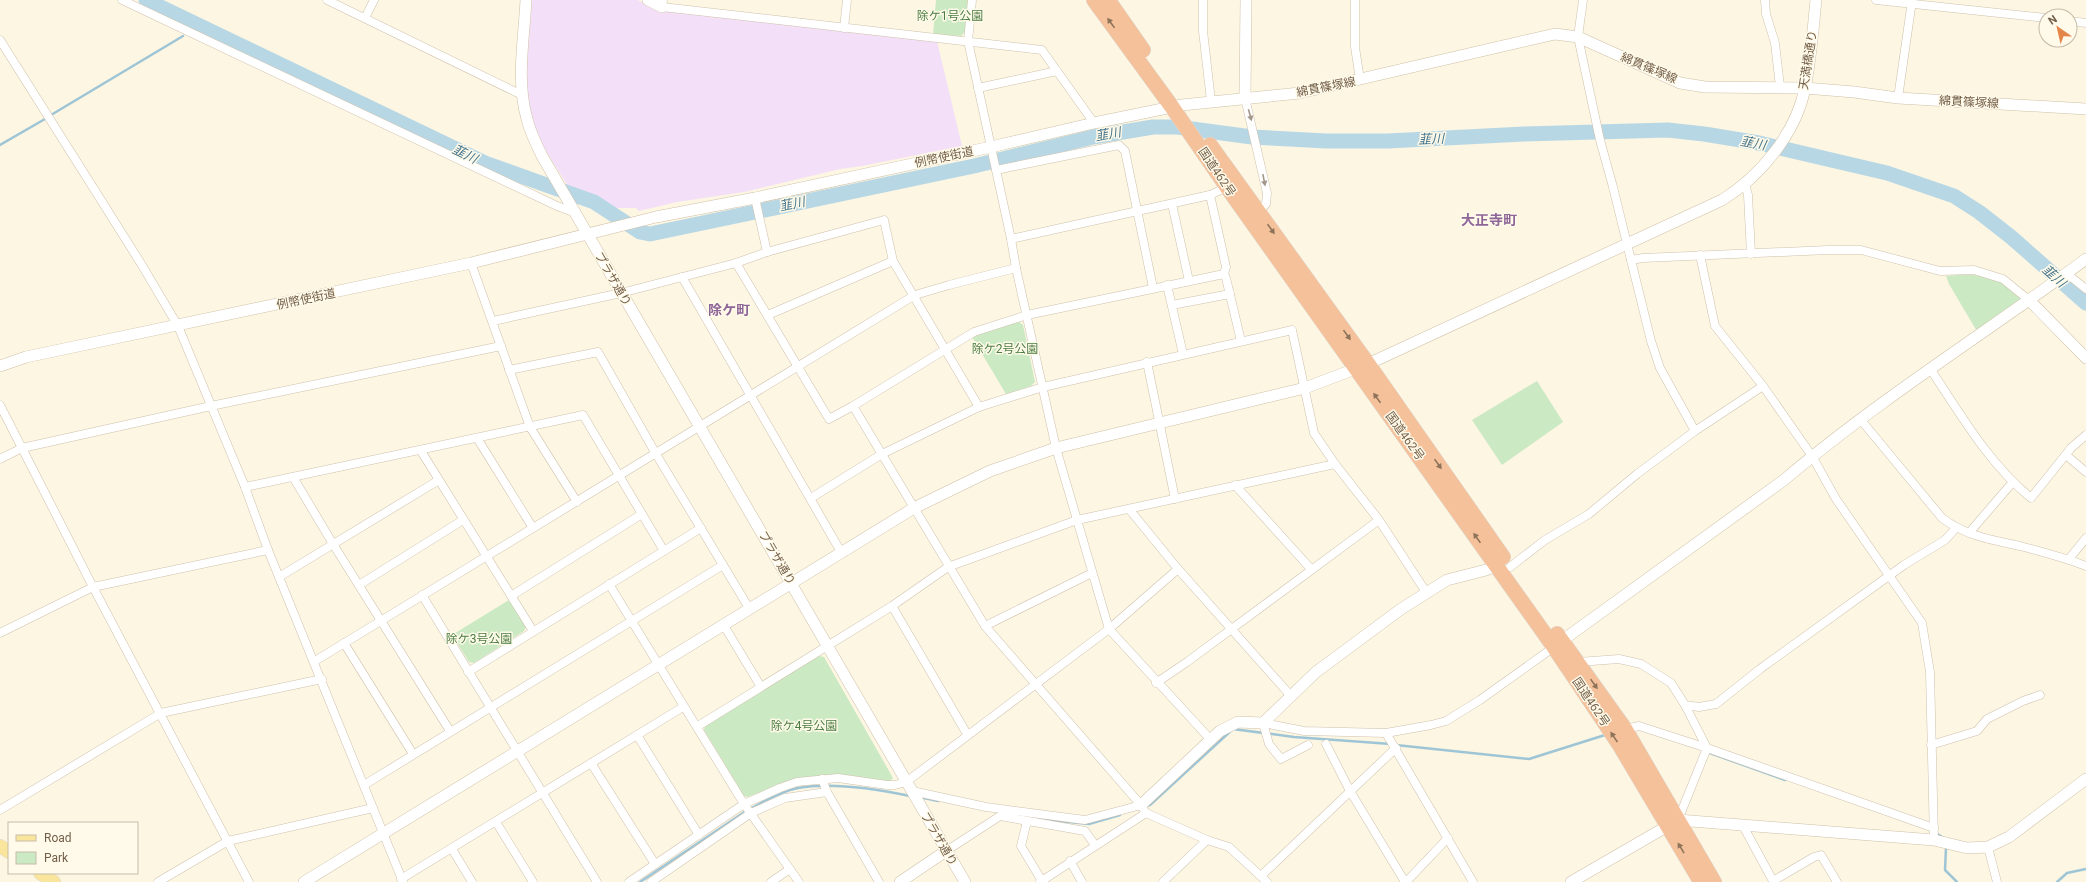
<svg xmlns="http://www.w3.org/2000/svg" width="2086" height="882" viewBox="0 0 2086 882" font-family="Roboto,'Noto Sans JP',sans-serif">
<rect width="100%" height="100%" fill="#fcf6e3"/>
<polygon fill="#f3e0f8" points="532,0 638,0 654,9 937,41 962,146 862,166 840,169 744,192 677,202 639,211 636,208 613,208 579,189 568,186 544,148 533,123 529,104 526,77"/>
<g fill="#cbe9c2">
<polygon points="936,0 968,0 965,32 961,36 933,34"/>
<polygon points="1970,274 2002,281 2025,300 1978,333 1949,284 1946,276"/>
<polygon points="1018,321 1023,325 1035,382 1031,386 1006,394 972,337"/>
<polygon points="1537,381 1563,422 1502,465 1472,420"/>
<polygon points="509,600 526,627 524,631 474,663 469,662 452,635"/>
<polygon points="819,656 824,657 893,778 889,782 840,775 784,783 748,797 744,796 704,730 705,726"/>
</g>
<g fill="none" stroke-linecap="round" stroke-linejoin="round">
<g stroke="#9ec5d6" stroke-width="2.5">
<polyline points="190,28 194,24"/>
<polyline points="51,115 183,36"/>
<polyline points="0,145 45,119"/>
<polyline points="1396,745 1529,759 1605,735"/>
<polyline points="1707,752 1785,780"/>
<polyline points="919,797 938,801"/>
<polyline points="1146,806 1150,805 1233,729 1294,737 1391,744"/>
<path d="M750,809C764,801 782,791 798,788C832,782 877,789 910,796"/>
<polyline points="1039,819 1089,824 1120,815"/>
<polyline points="1936,833 1942,837"/>
<polyline points="1946,848 1945,870 1957,882"/>
<polyline points="640,882 746,811"/>
<polyline points="2057,882 2067,873 2086,869"/>
</g>
<polyline stroke="#b8d7e5" stroke-width="15" points="146,0 485,163 594,202 640,232 650,234 974,166 1093,137 1153,127 1177,127 1252,137 1326,141 1388,141 1524,134 1668,130 1704,134 1759,143 1887,173 1954,196 1979,212 2011,237 2086,303"/>
<defs>
<g id="street">
<polyline points="122,0 557,206 576,213"/>
<polyline points="327,0 522,95"/>
<polyline points="663,0 662,7 1042,50 1094,123"/>
<polyline points="972,0 968,41 1011,239 1016,268 1056,448 1109,629 1211,740"/>
<polyline points="1203,0 1203,31 1211,101"/>
<polyline points="1355,0 1355,47 1360,80"/>
<polyline points="1583,0 1578,37 1600,140 1613,187 1651,341 1660,368 1695,431"/>
<polyline points="1765,0 1766,14 1775,43 1780,87"/>
<polyline points="1876,0 2046,18"/>
<polyline points="365,18 374,0"/>
<polyline points="2070,21 2086,23"/>
<polyline points="844,28 847,0"/>
<polyline points="0,40 140,262 178,326 245,487 268,550 403,882"/>
<polyline points="978,88 1057,71"/>
<polyline points="1245,98 1267,193 1266,204 1258,212"/>
<polyline points="1898,98 1912,1"/>
<polyline points="996,170 1119,145 1125,151 1153,288"/>
<polyline points="1745,183 1748,195 1751,254"/>
<polyline points="755,198 767,252"/>
<polyline points="1172,204 1189,281"/>
<polyline points="1011,239 1210,195 1227,187"/>
<polyline points="1700,255 1715,326 1763,386 1812,456 1836,499 1922,623 1930,672 1934,840"/>
<polyline points="1631,260 1643,258 1828,250 1861,250 1940,271 1974,270 2003,279 2030,301"/>
<polyline points="471,263 530,427 577,502"/>
<polyline points="736,263 829,419 853,406 974,332 1027,315 1224,274 1226,267 1210,195"/>
<polyline points="2066,273 2086,289"/>
<polyline points="1224,274 1226,278 1241,341"/>
<polyline points="682,277 841,552"/>
<polyline points="1167,285 1183,354"/>
<polyline points="1172,305 1230,294"/>
<polyline points="768,315 893,261"/>
<polyline points="493,321 621,293 736,263 767,252 884,220 893,261 979,407"/>
<polyline points="1147,362 1175,499"/>
<polyline points="509,370 598,352 656,454 749,608"/>
<path d="M1931,370C1961,415 1989,464 2031,498L2071,448L2086,435"/>
<polyline points="0,405 93,587 249,882"/>
<polyline points="853,406 985,626 1141,805 1146,813 1207,840 1229,847 1267,882"/>
<path d="M1861,420L1942,518C1966,536 1992,540 2020,546C2043,552 2065,558 2086,566"/>
<polyline points="477,438 533,528"/>
<polyline points="421,451 533,631"/>
<polyline points="2066,455 2086,472"/>
<polyline points="0,459 22,448 211,406 501,346"/>
<polyline points="293,477 333,544 450,731"/>
<polyline points="1235,485 1311,569"/>
<polyline points="245,487 583,415 664,551"/>
<polyline points="811,498 882,454 979,407 1043,387 1292,330 1314,433 1335,464 1379,520 1426,592"/>
<polyline points="1129,509 1178,569 1291,696"/>
<polyline points="1969,533 2012,483"/>
<polyline points="2069,559 2086,538"/>
<polyline points="1510,567 1545,540 1589,514 1637,474 1695,431 1763,386"/>
<polyline points="279,577 439,480"/>
<polyline points="609,584 744,804 799,882"/>
<polyline points="359,585 463,520"/>
<polyline points="422,595 597,882"/>
<polyline points="511,596 642,514"/>
<polyline points="892,606 967,734"/>
<polyline points="723,624 761,687"/>
<polyline points="985,626 1092,573"/>
<polyline points="0,633 93,587 268,550"/>
<polyline points="344,643 413,754"/>
<polyline points="315,661 915,295 949,285 1016,268"/>
<polyline points="1578,662 1619,659 1641,664 1671,683 1685,705 1699,707 1716,704 1760,669 1904,565 1945,540 1956,528"/>
<polyline points="468,672 701,528"/>
<polyline points="1156,683 1187,662 1379,520"/>
<polyline points="1685,705 1707,748 1934,828"/>
<polyline points="698,726 892,606 948,567 1077,520 1335,464"/>
<polyline points="1625,729 1639,726 1707,748 1678,820"/>
<polyline points="1386,733 1473,882"/>
<polyline points="637,735 699,835"/>
<polyline points="1326,744 1350,791 1405,882"/>
<polyline points="1308,745 1281,759 1269,744 1263,723 1304,731 1386,733 1431,725 1446,721 1480,700 1554,647"/>
<polyline points="1931,745 1977,731 1987,719 2023,701 2040,695"/>
<polyline points="591,763 655,864"/>
<polyline points="822,779 827,792 879,882"/>
<polyline points="364,785 723,565"/>
<polyline points="912,791 986,807 1085,820 1141,805"/>
<polyline points="0,810 161,713 322,679"/>
<polyline points="1027,821 1021,846 1042,881"/>
<polyline points="496,822 533,882"/>
<polyline points="1742,824 1773,881 1814,857 1821,855 1837,882"/>
<polyline points="1988,847 1997,882"/>
<polyline points="452,849 472,882"/>
<polyline points="946,851 1000,816 1085,831 1095,845"/>
<polyline points="1070,861 1082,882"/>
<polyline points="1261,876 1396,748"/>
<polyline points="401,879 683,707"/>
<polyline points="158,882 228,841 373,808"/>
<polyline points="629,882 744,804 780,788 797,782 838,778 887,785 895,785 906,782 1109,629 1178,569"/>
<polyline points="651,882 751,813 785,798 827,792"/>
<polyline points="771,882 790,869"/>
<polyline points="1040,882 1146,813"/>
<polyline points="1163,882 1207,840"/>
<polyline points="1406,882 1448,838"/>
</g>
<g id="secondary">
<path d="M526,0C524,39 516,81 527,119C530,132 536,144 542,156L965,882"/>
<polyline points="648,0 662,7"/>
<polyline points="1245,98 1246,0"/>
<polyline points="2030,301 2086,358"/>
<polyline points="0,366 26,357 471,263 656,217 755,198 991,147 1094,123 1182,105 1300,93 1555,34 1578,37 1680,83 1705,87 1805,88 1854,92 1898,98 2086,109"/>
<path d="M1556,645L1784,480C1878,400 1987,332 2086,259"/>
<polyline points="1141,805 1220,731 1238,722 1263,723 1316,672 1401,609 1447,580 1486,570 1496,566"/>
<path d="M304,882L914,508L990,471L1056,448L1305,388L1368,364L1722,200C1761,176 1796,133 1805,88C1811,59 1813,29 1816,0"/>
<polyline points="900,882 946,851"/>
<polyline points="1571,882 1678,820 1934,840 1967,848 1988,847 2009,837 2086,779"/>
</g>
<g id="primary">
<polyline points="0,846 9,852"/>
<polyline points="40,873 54,882"/>
</g>
<g id="highway">
<polyline points="1094,0 1172,107 1227,187 1554,647 1619,744 1701,882"/>
<polyline points="1108,0 1143,50"/>
<polyline points="1210,145 1368,364 1503,557"/>
<polyline points="1557,634 1625,729 1714,882"/>
</g>
</defs>
<use href="#street" stroke="#cfc1ad" stroke-width="9"/>
<use href="#secondary" stroke="#d0c0a7" stroke-width="12"/>
<use href="#primary" stroke="#ddd9d3" stroke-width="14"/>
<use href="#highway" stroke="#ddd9d3" stroke-width="16"/>
<use href="#street" stroke="#fff" stroke-width="8"/>
<use href="#secondary" stroke="#fff" stroke-width="11"/>
<use href="#primary" stroke="#f9e69c" stroke-width="13"/>
<use href="#highway" stroke="#f5c19a" stroke-width="15"/>
</g>
<defs><path id="oneway-solid" d="M-6-.8H1V-3.2L6.5 0L1 3.2V.8H-6Z"/></defs>
<g fill="#8d7359">
<use href="#oneway-solid" transform="translate(1111 23) rotate(-126)"/>
<use href="#oneway-solid" transform="translate(1271 229) rotate(54)"/>
<use href="#oneway-solid" transform="translate(1347 335) rotate(54)"/>
<use href="#oneway-solid" transform="translate(1377 398) rotate(-126)"/>
<use href="#oneway-solid" transform="translate(1438 464) rotate(55)"/>
<use href="#oneway-solid" transform="translate(1477 538) rotate(-125)"/>
<use href="#oneway-solid" transform="translate(1594 684) rotate(55)"/>
<use href="#oneway-solid" transform="translate(1614 737) rotate(-124)"/>
<use href="#oneway-solid" transform="translate(1681 848) rotate(-121)"/>
</g>
<g fill="#a49789">
<use href="#oneway-solid" transform="translate(1250 115) rotate(75)"/>
<use href="#oneway-solid" transform="translate(1264 180) rotate(79)"/>
</g>
<g text-anchor="middle" dominant-baseline="central" stroke-width="3" stroke-linejoin="round" paint-order="stroke">
<g font-size="12" fill="#4c7e44" stroke="#fffae9">
<text x="950" y="16">除ケ1号公園</text>
<text x="1005" y="349">除ケ2号公園</text>
<text x="479" y="639">除ケ3号公園</text>
<text x="804" y="726">除ケ4号公園</text>
</g>
<g font-size="12" fill="#735f49" stroke="#fffae9">
<text transform="translate(1808 60) rotate(-81)">天満橋通り</text>
<text transform="translate(1649 68) rotate(23)">綿貫篠塚線</text>
<text transform="translate(1326 87) rotate(-11)">綿貫篠塚線</text>
<text transform="translate(1969 102) rotate(3)">綿貫篠塚線</text>
<text transform="translate(944 157) rotate(-12)">例幣使街道</text>
<text transform="translate(1217 172) rotate(56)">国道462号</text>
<text transform="translate(613 279) rotate(60)">プラザ通り</text>
<text transform="translate(306 299) rotate(-12)">例幣使街道</text>
<text transform="translate(1405 436) rotate(54)">国道462号</text>
<text transform="translate(777 558) rotate(60)">プラザ通り</text>
<text transform="translate(1591 702) rotate(56)">国道462号</text>
<text transform="translate(939 839) rotate(60)">プラザ通り</text>
</g>
<g font-size="13" font-style="italic" fill="#46768d" stroke="#fffae9">
<text transform="translate(1108 134) rotate(-10)">韮川</text>
<text transform="translate(1431 139) rotate(-2)">韮川</text>
<text transform="translate(1753 143) rotate(10)">韮川</text>
<text transform="translate(465 154) rotate(26)">韮川</text>
<text transform="translate(792 204) rotate(-12)">韮川</text>
<text transform="translate(2054 276) rotate(41)">韮川</text>
</g>
<g font-size="14" font-weight="bold" fill="#8e6597" stroke="#fffae9">
<text x="1489" y="220">大正寺町</text>
<text x="729" y="310">除ケ町</text>
</g>
</g>
<rect x="8" y="822" width="130" height="52" fill="#fffae9" stroke="#c7bca9"/>
<rect x="16" y="835" width="20" height="6" fill="#f9e69c" stroke="#c7bca9"/>
<text x="44" y="842" font-size="12" fill="#735f49">Road</text>
<rect x="16" y="852" width="20" height="12" fill="#cbe9c2" stroke="#c7bca9"/>
<text x="44" y="862" font-size="12" fill="#735f49">Park</text>
<g transform="translate(2058 28) rotate(326)"><circle r="19" fill="#fffae9" stroke="#c7bca9"/>
<path d="M0-3L7 15L0 10L-7 15Z" fill="#e4854a"/>
<text y="-6" font-size="11" font-weight="bold" text-anchor="middle" fill="#735f49">N</text>
</g>
</svg>
